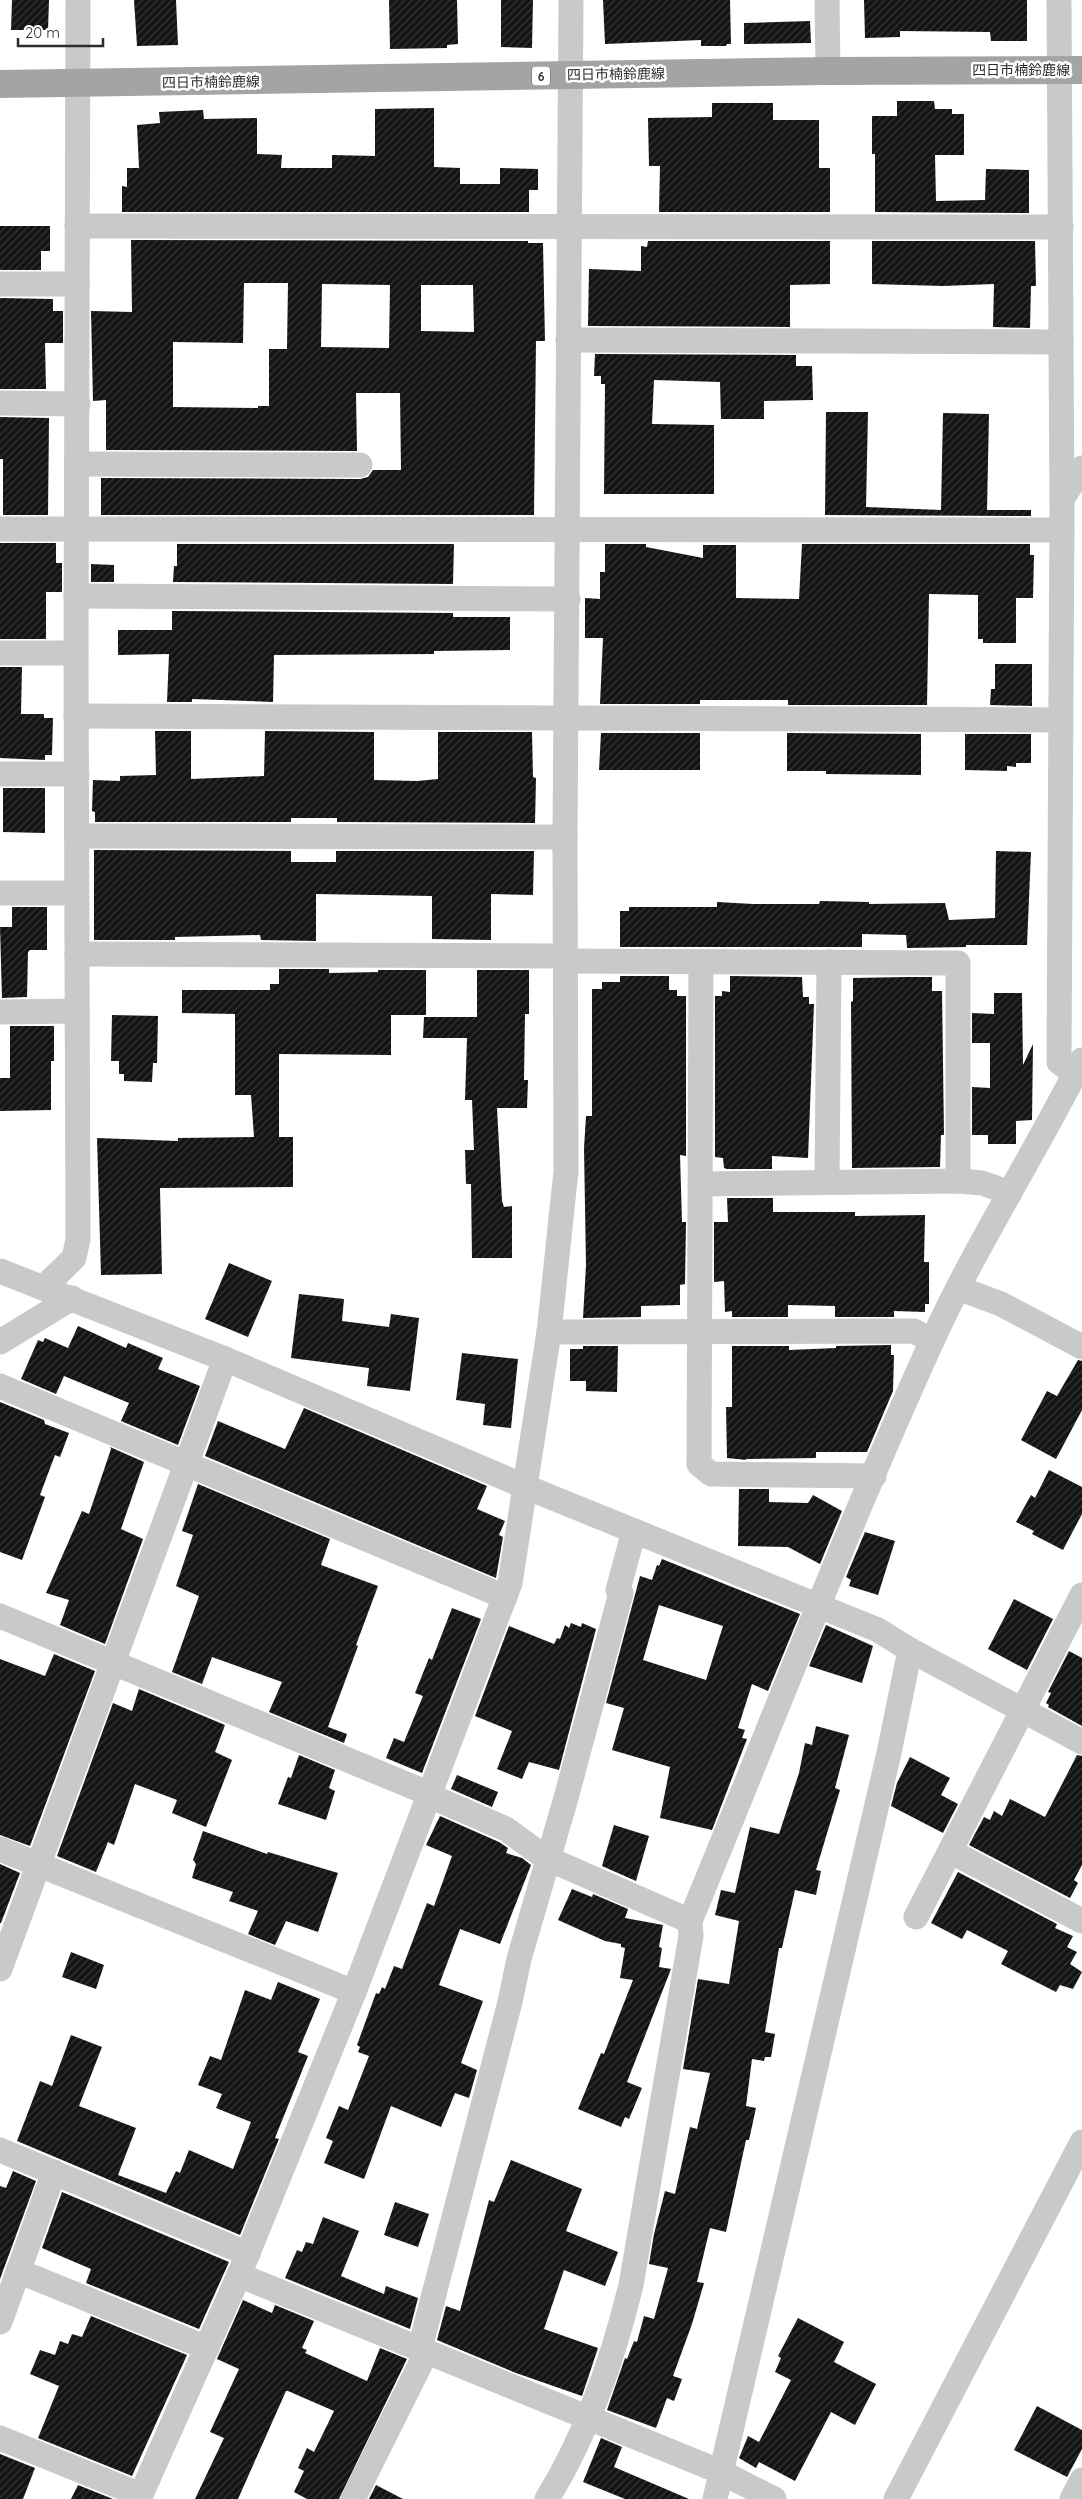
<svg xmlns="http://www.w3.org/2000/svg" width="1082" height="2499" viewBox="0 0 1082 2499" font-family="Quicksand,'Noto Sans JP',sans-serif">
<defs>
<pattern id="building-hatch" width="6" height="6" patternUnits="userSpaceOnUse" patternTransform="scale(1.25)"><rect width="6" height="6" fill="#131313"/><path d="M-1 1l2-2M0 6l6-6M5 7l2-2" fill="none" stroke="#363636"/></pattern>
</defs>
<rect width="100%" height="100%" fill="#fff"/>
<g fill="url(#building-hatch)" fill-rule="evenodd">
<polygon points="12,0 49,0 48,30 11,30"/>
<polygon points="134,0 176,0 178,45 137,46"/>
<polygon points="389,0 457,0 458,44 447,45 447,48 390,49"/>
<polygon points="501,0 533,0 532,48 501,47"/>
<polygon points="603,0 730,0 731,44 727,44 726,46 701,46 701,40 605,44"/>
<polygon points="864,0 1027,0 1027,41 991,41 990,32 900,31 900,37 865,38"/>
<polygon points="810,21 811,43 744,44 744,23"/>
<polygon points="897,101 934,101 935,109 952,109 952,114 964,114 964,155 935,155 936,201 985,200 986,169 1029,170 1029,213 875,212 875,154 872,154 872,116 897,116"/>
<polygon points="712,103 773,103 773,120 819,120 819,168 830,168 830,212 659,212 660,166 649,166 648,118 712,117"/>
<polygon points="434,108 434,167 460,168 460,184 500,184 500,168 538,169 538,190 529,190 529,212 122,212 122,186 127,187 127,168 139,168 137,125 160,123 159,112 203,110 204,119 257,118 257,154 282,155 281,168 332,168 332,155 375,156 375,109"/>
<polygon points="0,226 50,226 50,251 41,251 41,270 0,270"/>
<path d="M131,240L528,241V243H543L545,341H536L534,515H101V478L360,479L368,477L373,470H401L400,393H356L357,451L106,450V400L93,401L91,311L132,312ZM244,283H288L287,349H269V406H258V408L173,407V342L243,343ZM322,284L390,285L389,348L321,347ZM421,285H473L474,332L421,331Z"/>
<polygon points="648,241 830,241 830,284 790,285 790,327 588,326 589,269 641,271 641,246 647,247"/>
<polygon points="872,241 1035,241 1036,286 1031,286 1030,328 993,327 994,284 943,286 872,284"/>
<polygon points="0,298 53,299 53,311 63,311 63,343 45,343 46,389 0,389"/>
<polygon points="595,354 796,355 796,366 812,366 813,400 764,401 764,419 721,419 720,382 654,380 652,424 714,425 714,494 604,494 605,384 601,384 601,376 594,376"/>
<polygon points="826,412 868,412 866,507 941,510 943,413 989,414 987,510 1031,510 1031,516 825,515"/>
<polygon points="0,417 49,418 48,515 3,515 3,459 0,459"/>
<polygon points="0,543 56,543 56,563 62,563 62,592 46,592 46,639 0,639"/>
<polygon points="177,544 454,544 453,584 173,582 174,566 177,566"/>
<polygon points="605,544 646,544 646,547 703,558 703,545 736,545 736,598 799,599 802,544 1030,544 1030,555 1034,555 1033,598 1016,598 1016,643 983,643 983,639 978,639 978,595 929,594 927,705 788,705 788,700 700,700 700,704 600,704 603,638 585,638 585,598 600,599 600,572 605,572"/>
<polygon points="91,564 114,565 114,582 91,582"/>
<polygon points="172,611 453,613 453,617 510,617 510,650 434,651 434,654 274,655 273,702 192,699 192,702 167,702 169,654 118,655 118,630 172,630"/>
<polygon points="995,664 1032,664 1032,706 990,705 991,689 995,689"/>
<polygon points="0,667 22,667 21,714 44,714 44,718 53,718 52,755 45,755 45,760 0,758"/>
<polygon points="155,731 191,731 191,779 264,776 265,731 374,732 374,780 417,781 438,779 438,732 532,732 533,777 536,778 535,823 337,822 337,818 291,818 291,822 95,822 95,812 92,811 93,780 120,781 120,776 156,775"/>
<polygon points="601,733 700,733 700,770 599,770"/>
<polygon points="787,733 921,734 921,775 826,774 826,771 787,771"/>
<polygon points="965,734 1031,734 1031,763 1016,763 1016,767 1007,766 1007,771 965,770"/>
<polygon points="3,788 45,788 45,833 3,832"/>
<polygon points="94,850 291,851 291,862 336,862 336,851 534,851 533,895 491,894 491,940 432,939 432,896 316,894 316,941 261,940 260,935 175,937 175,940 94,940"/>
<polygon points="996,851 1031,852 1027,945 966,945 966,947 907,948 906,935 862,934 862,947 620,947 620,911 629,911 629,907 717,907 717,902 753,904 819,904 820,901 869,902 869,904 945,903 949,920 995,918"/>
<polygon points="12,907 47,907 47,950 30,950 28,952 27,997 2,998 0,927 12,927"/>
<polygon points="279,969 329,969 329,973 378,972 378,970 426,970 426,1015 391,1015 391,1055 279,1054 279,1137 293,1137 293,1187 160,1188 162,1274 101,1275 97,1138 178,1141 178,1138 254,1137 251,1095 235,1095 235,1014 182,1013 182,990 270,990 270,984 279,984"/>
<polygon points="477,970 529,970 529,1014 525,1014 524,1080 528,1080 527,1108 497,1108 502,1201 504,1207 512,1206 512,1258 472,1258 471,1184 466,1184 465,1150 474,1150 472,1100 465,1100 467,1038 423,1038 424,1017 477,1017"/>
<polygon points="620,976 669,976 669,990 677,990 677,996 686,996 686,1156 680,1155 682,1222 686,1222 685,1284 680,1285 680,1305 641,1306 641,1317 583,1318 586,1265 584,1148 586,1116 592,1116 592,989 602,989 602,982 620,982"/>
<polygon points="730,976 802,977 803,997 809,997 809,1004 814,1004 808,1158 772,1156 772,1169 727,1169 724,1168 723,1158 715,1157 715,996 722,996 722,991 730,992"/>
<polygon points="907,977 932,977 932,991 942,991 944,1135 941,1135 940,1167 852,1168 851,1002 853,1001 853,978"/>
<polygon points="994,993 1022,993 1023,1065 1033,1044 1032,1120 1016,1121 1016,1144 988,1144 988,1135 972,1135 972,1087 990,1088 990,1043 972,1043 972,1013 994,1014"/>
<polygon points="112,1015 158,1016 157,1063 153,1063 152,1082 124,1081 124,1074 119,1074 119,1061 111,1061"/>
<polygon points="10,1026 54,1026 54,1061 51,1061 51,1110 0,1111 0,1078 10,1078"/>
<polygon points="727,1198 773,1198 773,1212 855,1212 855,1216 925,1215 924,1262 929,1262 929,1304 925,1304 925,1312 894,1311 894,1317 835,1317 835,1306 788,1305 788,1317 732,1317 732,1311 725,1312 724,1281 714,1282 714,1222 728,1222"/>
<polygon points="229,1263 272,1281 248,1337 205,1319"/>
<polygon points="299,1294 344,1299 342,1321 389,1327 391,1314 419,1318 410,1391 367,1386 369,1368 291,1358"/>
<polygon points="78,1326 126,1348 128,1343 163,1358 158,1369 200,1386 178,1445 121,1421 129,1403 64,1376 56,1394 21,1379 38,1340 43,1342 45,1338 68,1348"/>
<polygon points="891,1345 891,1355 894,1355 893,1391 867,1452 816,1452 816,1458 745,1459 747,1460 727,1458 726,1407 732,1407 732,1346 789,1346 789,1350 836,1348 836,1346"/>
<polygon points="583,1346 618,1346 617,1392 586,1391 586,1381 570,1381 570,1349 583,1349"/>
<polygon points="462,1353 518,1359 511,1428 483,1425 485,1404 456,1400"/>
<polygon points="1078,1360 1082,1361 1082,1410 1056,1459 1021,1440 1047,1391 1057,1396"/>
<polygon points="0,1402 44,1420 45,1424 69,1433 60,1457 55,1455 40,1495 45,1497 22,1560 0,1552"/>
<polygon points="304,1408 487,1486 477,1509 505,1521 499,1535 503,1537 496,1578 205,1456 218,1421 285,1449"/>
<polygon points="110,1447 144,1462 121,1529 143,1539 105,1644 60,1625 69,1600 46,1593 82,1511 89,1514 111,1449"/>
<polygon points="1049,1470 1082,1487 1082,1514 1063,1550 1032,1534 1034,1531 1016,1522 1031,1495 1035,1498"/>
<polygon points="198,1484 330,1539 321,1565 378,1586 356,1645 358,1646 328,1727 347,1734 344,1743 269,1712 282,1682 212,1657 202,1684 172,1672 199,1596 176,1586 193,1535 182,1531"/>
<polygon points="739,1489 769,1489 769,1502 808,1503 813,1495 842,1511 820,1564 788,1547 738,1546"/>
<polygon points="865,1532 895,1541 878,1595 849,1586 851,1580 846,1577"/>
<path d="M662,1559L800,1614L768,1691L752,1684L738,1728L745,1730L742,1738L747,1739L712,1830L660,1818L670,1767L612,1750L624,1708L606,1703L640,1576L652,1580L657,1565L659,1566ZM659,1605L723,1626L706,1680L643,1660Z"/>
<polygon points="1014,1599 1053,1619 1027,1670 988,1649"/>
<polygon points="452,1608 481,1619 422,1773 386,1758 394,1738 404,1742 423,1696 415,1693 429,1658 432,1660"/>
<polygon points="571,1623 581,1627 582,1623 596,1629 559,1770 529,1762 522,1779 497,1769 512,1731 475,1716 509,1626 554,1644 557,1638 560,1639 565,1625 569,1628"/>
<polygon points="826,1625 873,1646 862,1683 809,1666"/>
<polygon points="1069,1651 1082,1658 1082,1726 1048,1707 1049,1705 1046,1703 1051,1693 1048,1692"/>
<polygon points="54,1654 95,1671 30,1846 0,1835 0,1659 45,1676"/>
<polygon points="139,1689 225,1725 215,1752 232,1760 206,1827 172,1813 177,1800 135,1784 114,1845 108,1842 96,1872 57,1856 113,1703 132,1711"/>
<polygon points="816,1726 849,1735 835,1788 840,1790 816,1870 821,1871 816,1895 795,1890 782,1948 779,1948 765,2032 775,2034 771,2057 765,2057 764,2061 752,2059 746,2106 756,2108 749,2140 746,2140 726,2232 710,2228 697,2282 704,2283 692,2324 673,2376 682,2379 674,2401 667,2398 656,2428 607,2410 625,2358 627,2359 634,2341 637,2342 644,2316 654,2319 668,2268 649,2264 654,2234 665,2191 675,2194 690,2127 697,2129 710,2073 683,2069 698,1979 729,1984 739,1921 715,1915 721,1890 735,1893 750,1827 779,1834 799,1773 805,1743 812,1745"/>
<polygon points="299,1755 335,1770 329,1788 335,1791 326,1820 278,1804 288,1777 291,1778"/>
<polygon points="1077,1755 1082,1756 1082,1865 1074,1880 1078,1883 1070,1898 969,1845 984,1817 990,1820 994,1811 1002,1816 1010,1799 1045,1817"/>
<polygon points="910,1757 950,1778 941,1795 958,1804 943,1833 891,1806 897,1783"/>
<polygon points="457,1775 498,1792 492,1807 451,1789"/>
<polygon points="440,1816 499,1842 508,1848 506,1853 522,1858 531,1865 500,1944 460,1929 439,1985 483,2001 461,2063 477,2070 469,2098 455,2093 441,2127 391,2106 364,2179 324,2163 333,2141 326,2138 339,2106 348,2110 369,2056 358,2052 360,2047 357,2045 376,1993 379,1994 382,1987 385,1989 394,1966 402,1969 427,1903 434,1906 452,1856 426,1845"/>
<polygon points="614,1825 649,1836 636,1881 602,1866"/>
<polygon points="203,1831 267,1854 268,1852 338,1873 318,1932 286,1921 275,1945 248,1934 258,1911 229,1901 233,1892 192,1878 196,1864 193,1860"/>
<polygon points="0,1864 20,1873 1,1923 0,1923"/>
<polygon points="958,1872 1057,1924 1055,1928 1073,1936 1067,1947 1077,1952 1070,1964 1082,1972 1073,1989 1060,1985 1056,1992 1001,1964 1008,1951 967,1930 962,1939 931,1923"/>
<polygon points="572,1889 592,1897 593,1894 628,1909 625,1918 663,1925 659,1947 662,1948 659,1967 671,1969 627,2082 642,2088 629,2119 625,2117 621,2127 578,2109 601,2053 604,2054 633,1980 620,1978 625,1948 621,1947 621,1944 605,1941 558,1920"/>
<polygon points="71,1952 104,1965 96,1989 62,1977"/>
<polygon points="278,1982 320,1999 298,2052 308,2056 275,2138 279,2139 240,2235 17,2141 40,2081 52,2086 71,2035 102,2047 79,2106 136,2128 118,2175 166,2193 176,2171 180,2173 189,2150 233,2169 251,2122 216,2108 222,2094 198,2085 210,2056 221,2060 245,1990 271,2000"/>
<polygon points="511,2160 582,2189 566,2231 618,2252 605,2286 564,2270 544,2329 598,2348 582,2396 516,2373 437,2340 446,2306 460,2311 489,2200 494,2202"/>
<polygon points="13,2171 36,2181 0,2279 0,2186 6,2188"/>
<polygon points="62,2192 229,2262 199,2329 86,2283 91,2269 42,2248"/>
<polygon points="395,2202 429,2214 418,2247 384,2235"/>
<polygon points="323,2217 359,2231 341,2276 384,2294 386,2286 418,2298 410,2329 285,2278 297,2250 302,2252 306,2242 313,2244"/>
<polygon points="243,2300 272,2313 275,2305 314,2321 302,2348 307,2350 305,2353 367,2381 380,2348 407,2359 339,2499 307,2499 294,2492 304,2471 298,2468 307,2448 314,2452 334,2411 288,2391 286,2391 238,2499 195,2499 224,2438 210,2432 239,2369 217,2359"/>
<polygon points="91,2316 187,2355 132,2476 38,2438 59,2386 30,2374 40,2350 55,2355 60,2341 68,2344 72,2334 82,2337"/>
<polygon points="798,2318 844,2342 834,2362 876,2384 855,2425 831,2412 795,2481 759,2462 756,2468 739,2458 748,2436 759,2442 791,2380 775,2372 781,2358 778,2356"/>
<polygon points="1037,2406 1082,2430 1082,2449 1067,2477 1014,2450"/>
<polygon points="601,2438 622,2447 614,2467 689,2499 625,2499 583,2482"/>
<polygon points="0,2454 35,2468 23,2499 0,2499"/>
<polygon points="78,2485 113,2499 71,2499"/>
<polygon points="376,2485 403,2499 369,2499"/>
</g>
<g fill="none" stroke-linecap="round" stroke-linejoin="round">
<g stroke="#c9c9c9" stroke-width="25">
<polyline points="827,0 828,71"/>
<polyline points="1059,0 1062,510 1059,1062 1075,1074"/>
<polyline points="77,226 1061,227"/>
<polyline points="0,284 77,284"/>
<polyline points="568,340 1061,342"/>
<polyline points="0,403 78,404"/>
<polyline points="77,464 360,465"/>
<polyline points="1062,499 1082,468"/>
<polyline points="0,529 1062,530"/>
<polyline points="76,596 568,599"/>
<polyline points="0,653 76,653"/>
<polyline points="76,716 1061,720"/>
<polyline points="0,774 77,774"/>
<polyline points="77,836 565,837"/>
<polyline points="0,893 76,893"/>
<polyline points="77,954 566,956"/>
<polyline points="566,961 958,963 958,1181"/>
<polyline points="701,962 699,1464 711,1474 874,1476"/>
<polyline points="0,1012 77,1011"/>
<polyline points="827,1182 829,962"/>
<polyline points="701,1184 958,1181 982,1183 1010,1193"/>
<polyline points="0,1271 225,1359 526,1487 878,1630 910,1650 1082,1742"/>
<polyline points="43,1288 74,1258 78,1239 76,653 78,0"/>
<polyline points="958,1288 1001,1304 1082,1347"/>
<polyline points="549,1332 914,1331 932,1341"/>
<polyline points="0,1342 72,1298"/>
<polyline points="0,1386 505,1597"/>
<polyline points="0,1616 430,1794"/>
<polyline points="430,1796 506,1829 539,1853 560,1864 690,1921"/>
<polyline points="0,1849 354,1992"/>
<polyline points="950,1851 1082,1921"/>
<polyline points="916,1917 1082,1595"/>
<polyline points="0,1969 225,1359"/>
<polyline points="0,2150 248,2254"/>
<polyline points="18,2271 207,2348"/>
<polyline points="239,2275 721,2472 774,2499"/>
<polyline points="0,2322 54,2172"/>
<polyline points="420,2348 510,2002 519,1959 566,1798 621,1593 618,1590 634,1531"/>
<polyline points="0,2438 141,2495"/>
<polyline points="139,2499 239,2275 354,1992 510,1583 549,1332 566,1171 565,837 571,0"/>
<polyline points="353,2499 427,2351"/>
<path d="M547,2499C587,2434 613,2359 631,2285L691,1936L690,1921C770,1728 845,1532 932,1341C976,1245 1034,1155 1082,1060"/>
<polyline points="715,2499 889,1753 910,1650"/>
<polyline points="896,2499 1082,2142"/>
<polyline points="1072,2499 1082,2480"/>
</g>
<polyline stroke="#a4a4a4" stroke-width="28" points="0,84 828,71 1082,70"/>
</g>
<g text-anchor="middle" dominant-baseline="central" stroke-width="5" stroke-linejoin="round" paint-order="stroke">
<rect fill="#fff" stroke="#6b6b6b" stroke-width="1" x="532" y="66.5" width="18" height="19" rx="4"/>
<g font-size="12" font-weight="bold" fill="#2c2c2c">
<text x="541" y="76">6</text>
</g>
<g font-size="14" fill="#2c2c2c" stroke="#fff">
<text x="1021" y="70">四日市楠鈴鹿線</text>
<text transform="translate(616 74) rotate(-1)">四日市楠鈴鹿線</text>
<text transform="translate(211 82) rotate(-1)">四日市楠鈴鹿線</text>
</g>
</g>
<path d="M18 38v8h85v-8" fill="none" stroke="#2c2c2c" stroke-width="2.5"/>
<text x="25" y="38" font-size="15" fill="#2c2c2c" stroke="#ffffff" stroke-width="4" paint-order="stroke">20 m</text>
</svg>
